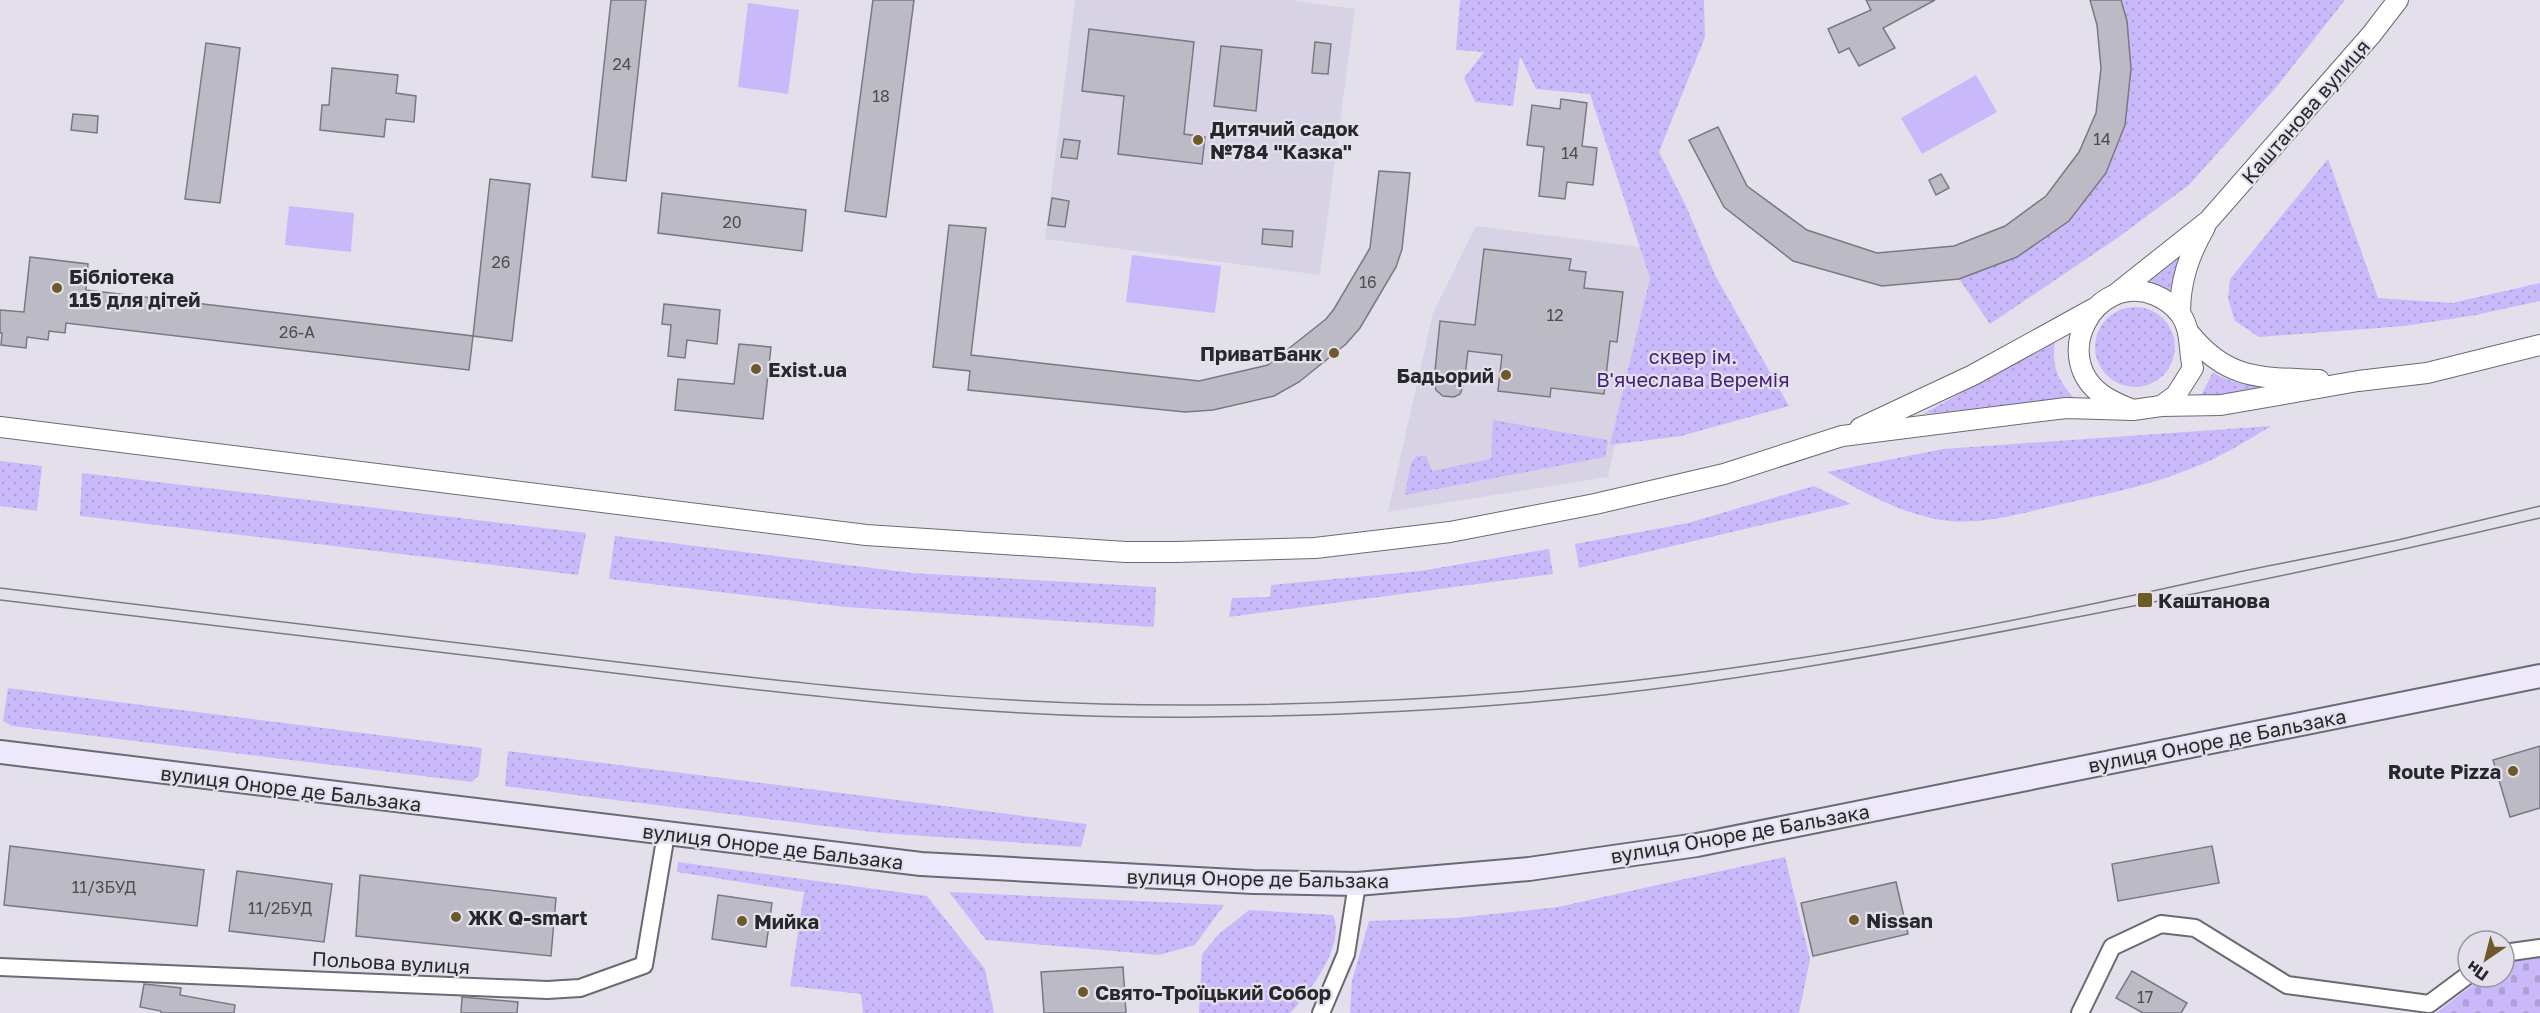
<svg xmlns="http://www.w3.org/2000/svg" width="2540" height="1013" viewBox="0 0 2540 1013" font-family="'Golos Text',sans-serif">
<defs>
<pattern id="grass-dots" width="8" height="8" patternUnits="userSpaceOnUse" patternTransform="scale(1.5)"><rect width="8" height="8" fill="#cab9fa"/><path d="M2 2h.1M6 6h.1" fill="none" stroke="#ae9fd6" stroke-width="1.8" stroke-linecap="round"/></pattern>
<pattern id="cemetery-stones" width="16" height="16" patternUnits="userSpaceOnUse" patternTransform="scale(1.5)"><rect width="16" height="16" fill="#cab9fa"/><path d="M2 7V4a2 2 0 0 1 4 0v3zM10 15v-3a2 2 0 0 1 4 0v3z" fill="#ae9fd6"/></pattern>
</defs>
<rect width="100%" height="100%" fill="#e3e0eb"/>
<g fill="#d7d3e5">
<polygon points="1075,0 1290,0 1355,9 1320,275 1045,239"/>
<polygon points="1476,226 1640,247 1650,278 1608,477 1388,512 1433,313"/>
</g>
<g fill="url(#grass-dots)">
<polygon points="1460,0 1704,0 1705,37 1659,152 1686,206 1715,275 1789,406 1681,436 1610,445 1650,278 1590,94 1536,89 1520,56 1513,106 1475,102 1464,78 1484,52 1456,50"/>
<polygon points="2121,0 2345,0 2278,85 2189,185 2116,239 1990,324 1959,279 2069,221 2127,21"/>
<polygon points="2328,159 2378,298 2452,303 2540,283 2540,301 2476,315 2405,326 2259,337 2235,321 2228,299 2230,279"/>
<polygon points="2183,250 2170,291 2158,285 2144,283"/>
<circle cx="2135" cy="347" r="40"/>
<path d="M2055,341C2051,366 2058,381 2075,399L1923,414Z"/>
<path d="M2213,372C2235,386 2258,387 2282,388L2198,401Z"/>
<polygon points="1493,420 1608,440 1605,457 1405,495 1411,463 1416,456 1426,456 1432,471 1491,459"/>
<path d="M2271,426C2245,442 2219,458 2190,469C2148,486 2102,495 2058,505C2023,513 1986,524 1950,521C1907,517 1864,493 1827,472L1943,449Z"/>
<polygon points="0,461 42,466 37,511 0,506"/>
<polygon points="82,473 586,533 578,575 80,516"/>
<polygon points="1814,486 1851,504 1579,568 1575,544 1688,523"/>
<polygon points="615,536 912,573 1156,587 1154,627 846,607 609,579"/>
<polygon points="1549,549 1553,574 1229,617 1232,598 1270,597 1271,585 1420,571"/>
<polygon points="8,688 482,748 479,775 472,782 12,726 3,721"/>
<polygon points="508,751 1087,824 1081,847 881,833 505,786"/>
<polygon points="1785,857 1810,959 1799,1013 1350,1013 1352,981 1369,921 1455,918 1558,907"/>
<polygon points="678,862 927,896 985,969 994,1013 863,1013 861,994 790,986 804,892 677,872"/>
<polygon points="949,892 1224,905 1195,945 1159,955 986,940"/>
<path d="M1249,910L1333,915C1346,945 1310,992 1290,1013H1199L1202,954L1219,934Z"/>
</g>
<polygon fill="url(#cemetery-stones)" points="2540,954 2540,1013 2436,1013 2483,977 2504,977 2504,961"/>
<g fill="#cab9fa">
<polygon points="748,3 799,10 788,94 738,87"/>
<polygon points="1976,75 1997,112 1922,154 1901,118"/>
<polygon points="289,206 354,213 351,252 285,245"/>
<polygon points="1132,255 1221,266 1215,313 1126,302"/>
</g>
<g fill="#bcbac5" stroke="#7a7882" stroke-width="1.5">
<polygon points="611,0 646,0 626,181 592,177"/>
<polygon points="873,0 914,0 886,217 845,211"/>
<polygon points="1866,0 1935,0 1883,28 1895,48 1859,66 1849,48 1839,53 1828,29 1871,10"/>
<polygon points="2090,0 2121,0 2127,21 2131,69 2125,125 2106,173 2069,221 2017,257 1959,279 1882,286 1793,261 1724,207 1689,140 1718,127 1747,186 1807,230 1877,253 1954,246 2005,226 2046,196 2079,152 2096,113 2101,68 2097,25"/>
<polygon points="1089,29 1194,42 1184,134 1205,137 1202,164 1118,154 1124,96 1082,91"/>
<polygon points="1315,42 1331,44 1328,74 1312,73"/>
<polygon points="206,43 240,48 220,203 185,199"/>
<polygon points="1221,46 1262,50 1256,111 1214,106"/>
<polygon points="332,68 398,75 396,93 416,96 414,122 386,119 384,137 320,130 322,105 329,105"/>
<polygon points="1561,99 1587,103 1582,146 1597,148 1593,185 1567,182 1565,199 1539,196 1544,147 1527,145 1532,105 1560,109"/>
<polygon points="73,114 98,116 97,133 71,130"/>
<polygon points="1064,139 1080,141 1077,159 1061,157"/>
<polygon points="1379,171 1410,173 1402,249 1396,267 1360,328 1346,344 1299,382 1274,396 1213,410 1185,412 968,390 970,371 933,367 949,225 986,228 971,355 1199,381 1268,365 1326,319 1334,309 1370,248"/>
<polygon points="1941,174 1949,188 1936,195 1929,180"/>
<polygon points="490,179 530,184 512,341 473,336"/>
<polygon points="662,193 806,210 802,251 658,233"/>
<polygon points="1052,198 1069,201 1065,227 1048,225"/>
<polygon points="1263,229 1293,231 1292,247 1262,244"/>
<polygon points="1484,249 1571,259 1569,270 1586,272 1584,288 1623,292 1617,342 1610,341 1604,394 1551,388 1550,397 1498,391 1502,355 1468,351 1464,384 1460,394 1454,397 1443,396 1436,390 1434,381 1440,321 1475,325"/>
<polygon points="30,257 88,264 86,290 473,336 469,370 66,323 65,333 49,331 48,340 27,337 26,348 1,345 2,333 0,333 0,310 24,312"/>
<polygon points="664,304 720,310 717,344 687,340 685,358 668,356 671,325 662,324"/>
<polygon points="739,344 771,347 763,419 675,410 678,379 734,384"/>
<polygon points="2540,746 2540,808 2510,817 2493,760"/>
<polygon points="10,846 204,870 197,926 4,905"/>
<polygon points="2212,846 2219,883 2118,901 2112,864"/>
<polygon points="237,871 332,884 324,942 229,931"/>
<polygon points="360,875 556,898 551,956 356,936"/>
<polygon points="1896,882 1908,934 1813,956 1801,903"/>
<polygon points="718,895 772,903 766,947 712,939"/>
<polygon points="1123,967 1126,1013 1044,1013 1041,972"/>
<polygon points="2132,971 2187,1003 2181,1013 2143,1013 2116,998"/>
<polygon points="144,984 181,988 180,995 235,1005 234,1013 161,1013 161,1011 140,1007"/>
<polygon points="462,997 518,1002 517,1013 461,1013"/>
</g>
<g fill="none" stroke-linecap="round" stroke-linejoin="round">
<defs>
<g id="minor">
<polyline points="2504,953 2540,948"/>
<polyline points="0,967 547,990 580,988 644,965 666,834"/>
<polyline points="1321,1013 1346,954 1357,884"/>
<polyline points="2080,1013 2112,947 2161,924 2195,928 2287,985 2429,1004 2468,975"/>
</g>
<g id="tertiary">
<polyline points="2117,293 2209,220 2371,35 2398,0"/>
<path d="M2180,313C2180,281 2189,255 2205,227"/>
<path d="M2190,334C2229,382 2263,377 2319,380"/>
<polyline points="2161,406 2221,405 2358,381 2427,373 2540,345"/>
<path d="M0,427L866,535L1126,552H1176L1315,548L1450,532L1595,504L1724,474L1842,436L2066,408L2133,410L2161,406L2176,395L2193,368C2188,349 2192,332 2181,315C2174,306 2165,299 2155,295C2094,271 2048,359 2104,396C2113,402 2123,406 2133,410"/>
<polyline points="1860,428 1973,375 2093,309"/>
</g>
<polyline id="secondary" points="0,752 921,864 1253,882 1357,884 1529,869 1697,845 2540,676"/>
</defs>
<use href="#minor" stroke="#6b6972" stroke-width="20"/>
<use href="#tertiary" stroke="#6b6972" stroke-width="22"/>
<use href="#secondary" stroke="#6b6972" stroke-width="26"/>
<use href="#minor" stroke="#fff" stroke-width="16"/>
<use href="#tertiary" stroke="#fff" stroke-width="20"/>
<use href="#secondary" stroke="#ede8fa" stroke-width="22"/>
<g stroke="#7c7a82" stroke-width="1.5">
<path d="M0,588C192,611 384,634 576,657C784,682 994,707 1205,705C1381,704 1558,693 1732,668C1898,645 2062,612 2225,575C2284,562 2343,552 2402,539C2448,528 2494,517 2540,506"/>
<path d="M0,600C196,623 392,647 589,670C793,695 999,720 1205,717C1338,716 1471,710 1604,695C1749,679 1892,653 2036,625C2205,593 2373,557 2540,518"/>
</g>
</g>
<g fill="#6e5928" stroke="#e3e0eb" stroke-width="2">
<circle cx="1198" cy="140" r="6"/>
<circle cx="57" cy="288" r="6"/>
<circle cx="1334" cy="353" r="6"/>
<circle cx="756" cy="369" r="6"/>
<circle cx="1506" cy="375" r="6"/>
<rect x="2137" y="592" width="16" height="16" rx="3"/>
<circle cx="2513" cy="771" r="6"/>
<circle cx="456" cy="917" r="6"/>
<circle cx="1854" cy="920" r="6"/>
<circle cx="742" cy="921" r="6"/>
<circle cx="1083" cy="992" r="6"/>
</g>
<g text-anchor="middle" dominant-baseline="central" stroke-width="4.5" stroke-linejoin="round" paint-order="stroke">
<g font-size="16" fill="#4d4c52">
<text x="622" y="64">24</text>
<text x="881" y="96">18</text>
<text x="2102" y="139">14</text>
<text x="1570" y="153">14</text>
<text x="732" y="222">20</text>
<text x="501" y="262">26</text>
<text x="1368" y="282">16</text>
<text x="1555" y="315">12</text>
<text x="297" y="332">26-А</text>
<text x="104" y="887">11/3БУД</text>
<text x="280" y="908">11/2БУД</text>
<text x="2145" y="997">17</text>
</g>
<g font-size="20" fill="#28272b" stroke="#e3e0eb">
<text transform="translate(2305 111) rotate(-49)">Каштанова вулиця</text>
<text transform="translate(2217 740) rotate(-11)">вулиця Оноре де Бальзака</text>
<text transform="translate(291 788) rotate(7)">вулиця Оноре де Бальзака</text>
<text transform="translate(1740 833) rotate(-10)">вулиця Оноре де Бальзака</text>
<text transform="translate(773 846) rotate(7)">вулиця Оноре де Бальзака</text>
<text transform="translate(1258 878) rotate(1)">вулиця Оноре де Бальзака</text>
<text transform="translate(391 962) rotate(3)">Польова вулиця</text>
</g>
<g font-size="20" font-weight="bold" fill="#28272b" stroke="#e3e0eb" text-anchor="start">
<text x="1210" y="128">Дитячий садок<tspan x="1210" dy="23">№784 "Казка"</tspan></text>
<text x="69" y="276">Бібліотека<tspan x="69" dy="23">115 для дітей</tspan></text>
<text x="1322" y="353" text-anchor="end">ПриватБанк</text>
<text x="768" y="369">Exist.ua</text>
<text x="1494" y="375" text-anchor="end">Бадьорий</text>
<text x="2158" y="600">Каштанова</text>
<text x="2501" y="771" text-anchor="end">Route Pizza</text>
<text x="468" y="917">ЖК Q-smart</text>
<text x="1866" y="920">Nissan</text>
<text x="754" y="921">Мийка</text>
<text x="1095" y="992">Свято-Троїцький Собор</text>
</g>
<g font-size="20" fill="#442279" stroke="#e3e0eb">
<text x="1693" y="356">сквер ім.<tspan x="1693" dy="23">В'ячеслава Веремія</tspan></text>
</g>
</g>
<g transform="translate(2486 959) rotate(215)"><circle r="28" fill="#e3e0eb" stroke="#98969e" stroke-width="1.5"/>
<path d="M0-4.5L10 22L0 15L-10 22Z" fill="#6e5928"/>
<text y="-9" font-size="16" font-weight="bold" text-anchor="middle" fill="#28272b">Пн</text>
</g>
</svg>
